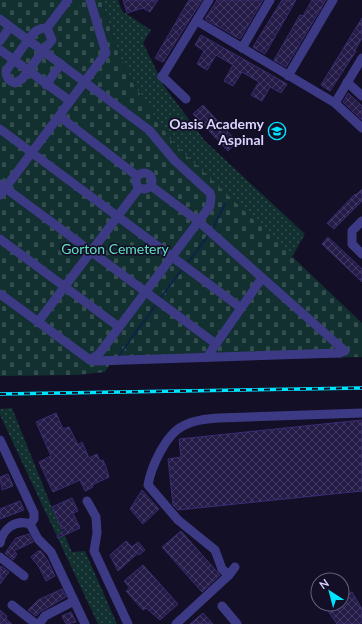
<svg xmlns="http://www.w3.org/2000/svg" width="362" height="624" viewBox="0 0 362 624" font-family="Lato,sans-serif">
<defs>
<pattern id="grass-dots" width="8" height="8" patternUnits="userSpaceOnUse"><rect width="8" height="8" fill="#12302f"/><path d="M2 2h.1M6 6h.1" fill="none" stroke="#344d4e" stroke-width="1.8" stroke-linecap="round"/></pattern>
<pattern id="cemetery-stones" width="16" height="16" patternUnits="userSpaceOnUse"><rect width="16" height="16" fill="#12302f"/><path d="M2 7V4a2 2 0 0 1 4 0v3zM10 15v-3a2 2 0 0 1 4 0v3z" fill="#344d4e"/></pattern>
<pattern id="building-cross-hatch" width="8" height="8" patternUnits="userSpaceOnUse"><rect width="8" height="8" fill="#241b47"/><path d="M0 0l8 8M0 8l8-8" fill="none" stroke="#433b63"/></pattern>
</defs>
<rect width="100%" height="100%" fill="#130f26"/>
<g fill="url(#grass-dots)">
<polygon points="101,0 118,0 122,11 151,30 143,43 164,86 205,141 305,234 292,257 172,142 132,82 117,50"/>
<polygon points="12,408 52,508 72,552 85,551 117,624 98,624 0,415 0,409"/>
</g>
<polygon fill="url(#cemetery-stones)" points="0,0 101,0 117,50 132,82 172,142 362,323 362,357 111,362 105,372 76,375 0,376"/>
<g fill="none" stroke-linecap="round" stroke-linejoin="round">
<g stroke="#0c2248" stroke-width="2">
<polyline points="213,228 225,204"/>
<polyline points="189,261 207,237"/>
<polyline points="161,297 181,271"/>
<polyline points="118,357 155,306"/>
</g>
</g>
<g fill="url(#building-cross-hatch)" stroke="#3b2d73">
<polygon points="123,0 158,0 150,12 143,8 127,13"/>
<polygon points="189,0 202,0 163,62 155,58"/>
<polygon points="217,0 263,0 240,39 205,19"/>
<polygon points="282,0 296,0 265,54 253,47"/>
<polygon points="312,0 326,0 286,67 274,60 300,15 303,16"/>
<polygon points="362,18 362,38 355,50 356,51 330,91 321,85"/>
<polygon points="201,35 287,84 281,93 270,87 262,101 251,95 259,82 242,72 233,86 224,81 233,65 216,55 207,70 197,64 204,51 195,45"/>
<polygon points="348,93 362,106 362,120 343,102"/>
<polygon points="203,105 237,142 228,151 193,114"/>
<polygon points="362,189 362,201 334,229 327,223 355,194 356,195"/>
<polygon points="328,237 362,269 362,282 322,244"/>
<polygon points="56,413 63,429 69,427 78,445 82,442 89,458 97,454 100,461 103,460 106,467 109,477 92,485 93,487 85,491 80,480 53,492 39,462 51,456 36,422"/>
<polygon points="362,420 362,491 178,510 173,505 168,459 181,457 179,439"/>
<polygon points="8,474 13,486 2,490 0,477"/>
<polygon points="142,490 159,509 143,524 130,509"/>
<polygon points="72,498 78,511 73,513 80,528 58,538 57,536 66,529 65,528 62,529 52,507"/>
<polygon points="20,501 24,510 0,519 0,509"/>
<polygon points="181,531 220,575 202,592 162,547"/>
<polygon points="29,534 33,542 14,551 17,554 13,560 5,553 16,538"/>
<polygon points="126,541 132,547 138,542 145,550 139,555 138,553 118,571 110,555"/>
<polygon points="38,551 41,551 48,561 55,576 46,581 39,567 31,557"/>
<polygon points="143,565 178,604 160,620 146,608 143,610 126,591 130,588 124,581"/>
<polygon points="1,566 9,572 0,584 0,567"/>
<polygon points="62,589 66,597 40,612 36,616 28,610 38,600"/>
<polygon points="352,592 362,609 362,622 359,624 337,624 326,608 332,604 342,604 342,598"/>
<polygon points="0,610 7,616 6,619 12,624 0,624"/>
<polygon points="71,612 76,622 66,624 62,616"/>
<polygon points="203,613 213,624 190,624"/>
</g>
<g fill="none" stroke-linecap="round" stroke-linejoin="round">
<g stroke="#3d3a85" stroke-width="9">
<path d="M0,19L28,40C34,32 37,28 47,28L68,0"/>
<polyline points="197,21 335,103 362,128"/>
<polyline points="47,28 52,40 43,51 149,130 175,161 210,193 211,197 210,206 99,354 90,360"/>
<path d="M28,40L43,51L22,79L15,83C9,81 6,78 6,71Z"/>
<polyline points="0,41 10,27"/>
<polyline points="242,48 270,0"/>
<polyline points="0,50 70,101"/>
<polyline points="162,76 186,99"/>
<polyline points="288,76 333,0"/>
<polyline points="162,77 209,0"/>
<polyline points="347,82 362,96"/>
<polyline points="46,85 61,64"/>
<polyline points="335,103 362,58"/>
<polyline points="59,116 137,176"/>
<polyline points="0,129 241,308"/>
<circle cx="144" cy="181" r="8"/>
<polyline points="0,184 216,344"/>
<polyline points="0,195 106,53 90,0"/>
<polyline points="362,221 352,231 352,244 362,254"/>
<polyline points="0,239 119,327"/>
<polyline points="0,294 90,360 96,361 339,353 345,351 198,221 151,186"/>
<polyline points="38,322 139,188"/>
<polyline points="207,357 262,278"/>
<polyline points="0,440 34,513 34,519 30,524"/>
<polyline points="87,501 96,517 97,533 94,551 128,624"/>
<polyline points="30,524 38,539 51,552 85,624"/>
<path d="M0,543C3,529 15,519 30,524"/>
<polyline points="0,557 24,576"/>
<path d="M229,575L222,569L215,550L178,520L148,485C151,467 166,434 183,426C194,420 207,419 219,418L362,413"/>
<polyline points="12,605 36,624"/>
<polyline points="222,606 237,624"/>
<polyline points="39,624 45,616 74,601"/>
<polyline points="176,624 229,575 235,567"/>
</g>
<defs>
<polyline id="rail" points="0,394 362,388"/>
</defs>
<use href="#rail" stroke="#00e5ff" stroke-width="3.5"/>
<use href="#rail" stroke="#130f26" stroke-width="2" stroke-dasharray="6" stroke-linecap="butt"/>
</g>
<defs>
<symbol id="school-ring" viewBox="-11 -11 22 22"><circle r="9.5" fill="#130f26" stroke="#00e5ff" stroke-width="1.5"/><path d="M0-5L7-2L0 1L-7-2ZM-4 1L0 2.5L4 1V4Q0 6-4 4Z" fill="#00e5ff"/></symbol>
</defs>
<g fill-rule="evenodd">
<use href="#school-ring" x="267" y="121" width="20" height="20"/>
</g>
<g text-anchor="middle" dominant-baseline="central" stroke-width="3.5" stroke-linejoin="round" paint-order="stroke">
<g font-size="14" font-weight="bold" fill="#d9d4ff" stroke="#130f26" text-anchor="end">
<text x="264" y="123">Oasis Academy<tspan x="264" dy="16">Aspinal</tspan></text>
</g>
<g font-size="14" fill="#5fe0c0" stroke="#130f26">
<text x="115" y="248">Gorton Cemetery</text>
</g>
</g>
<g transform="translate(330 592) rotate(324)"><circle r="19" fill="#130f26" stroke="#625e7d"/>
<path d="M0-3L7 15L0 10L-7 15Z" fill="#00e5ff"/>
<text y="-6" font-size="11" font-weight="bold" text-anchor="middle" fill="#d9d4ff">N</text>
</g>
</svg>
